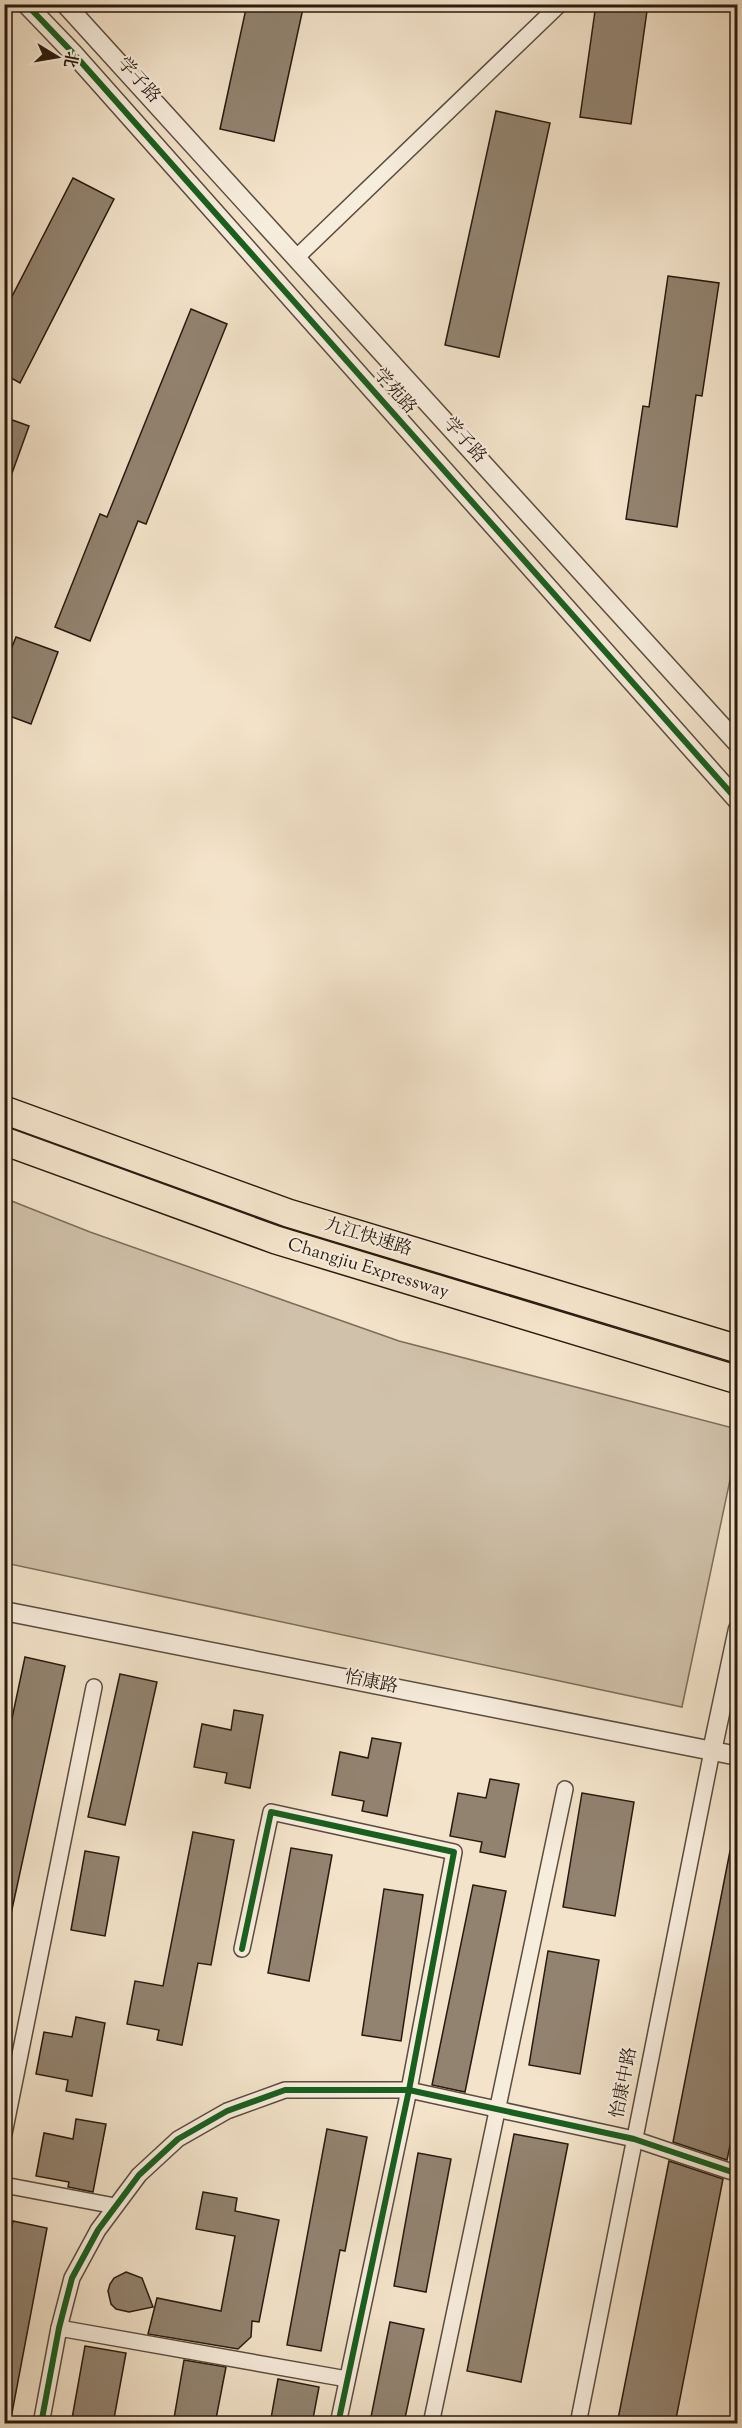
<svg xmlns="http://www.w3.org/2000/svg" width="742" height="2428" viewBox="0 0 742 2428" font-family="'Sorts Mill Goudy','Noto Serif SC',serif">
<rect width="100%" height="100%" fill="#f3e3ca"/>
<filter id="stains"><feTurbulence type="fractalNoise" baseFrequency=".00333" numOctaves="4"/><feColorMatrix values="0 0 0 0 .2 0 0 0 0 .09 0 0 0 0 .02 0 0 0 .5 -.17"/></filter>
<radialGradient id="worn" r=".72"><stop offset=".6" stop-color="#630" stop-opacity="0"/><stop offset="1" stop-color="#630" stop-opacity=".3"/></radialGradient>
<polygon fill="#d0c1aa" stroke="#7c6e5c" stroke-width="1.5" points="4,1198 90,1232 399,1341 737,1429 737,1447 682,1707 5,1563"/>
<g fill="#928370" stroke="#281a0f" stroke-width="1.5">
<polygon points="247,4 304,4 274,141 220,129"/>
<polygon points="596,4 647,11 631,124 580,117"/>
<polygon points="496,111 550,123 499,357 445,345"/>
<polygon points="73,178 114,199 20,383 4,374 4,312"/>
<polygon points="668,276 719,283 702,396 696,395 677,527 626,519 643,406 649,407"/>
<polygon points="191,309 227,324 146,524 138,521 90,641 55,627 100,514 107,517"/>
<polygon points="4,417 29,426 7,487 4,487"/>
<polygon points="16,637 58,652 31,724 4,714 4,667"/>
<polygon points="25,1657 65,1666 11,1914 4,1913 4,1756"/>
<polygon points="120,1674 157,1682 125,1825 88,1817"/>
<polygon points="234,1710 263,1715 250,1788 225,1783 227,1773 194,1767 202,1724 231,1730"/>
<polygon points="372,1738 401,1743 387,1816 362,1811 364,1801 332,1795 340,1752 368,1758"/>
<polygon points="490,1779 519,1784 505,1857 480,1852 482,1842 450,1836 458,1793 486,1798"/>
<polygon points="582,1793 634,1802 615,1916 563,1907"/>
<polygon points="193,1832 234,1840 211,1965 198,1963 182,2045 157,2040 159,2030 127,2024 135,1981 163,1986"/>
<polygon points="291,1848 332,1855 309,1981 268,1973"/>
<polygon points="85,1851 119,1857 105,1936 71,1930"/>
<polygon points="730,1851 738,1851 738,2107 727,2160 673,2142"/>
<polygon points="473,1885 506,1891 465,2092 432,2085"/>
<polygon points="384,1889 423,1895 401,2041 362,2035"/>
<polygon points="548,1951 599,1960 580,2074 529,2065"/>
<polygon points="76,2017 105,2023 92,2096 66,2091 68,2080 36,2074 44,2032 72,2037"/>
<polygon points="76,2119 106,2124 93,2192 68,2187 69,2182 36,2176 44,2133 73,2139"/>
<polygon points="327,2129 367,2137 345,2251 340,2250 321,2351 287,2345"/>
<polygon points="514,2134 568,2144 521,2382 467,2371"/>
<polygon points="418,2153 451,2159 426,2292 394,2286"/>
<polygon points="669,2161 723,2179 675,2424 617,2424"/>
<polygon points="203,2192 237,2198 235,2211 279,2220 259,2322 252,2321 251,2337 238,2349 148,2334 157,2298 221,2311 235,2236 196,2229"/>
<polygon points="13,2221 47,2228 12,2413 4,2412 4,2263"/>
<polygon points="126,2272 142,2278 153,2307 129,2312 116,2309 111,2304 108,2291 110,2284 114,2278"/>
<polygon points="390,2322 424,2329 404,2423 371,2417"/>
<polygon points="85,2346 126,2353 113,2424 71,2424"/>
<polygon points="184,2360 226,2367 215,2424 173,2424"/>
<polygon points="278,2379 319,2387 312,2424 270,2424"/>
</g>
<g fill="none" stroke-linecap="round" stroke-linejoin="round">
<defs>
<g id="minor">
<polyline points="297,257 560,4"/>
<polyline points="242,1949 271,1812 454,1852 409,2090 338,2424"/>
<polyline points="4,2134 94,1687"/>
<polyline points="4,2185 115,2206"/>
<polyline points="59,2328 347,2379"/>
<polyline points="41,2424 59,2328 72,2278 98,2230 139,2175 178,2139 227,2111 285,2090 409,2090 634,2139 738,2174"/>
<polyline points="431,2424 565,1789"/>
<polyline points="578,2424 712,1751"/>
</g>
<g id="tertiary">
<polyline points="26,4 73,53 738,801"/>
<polyline points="65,4 738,744"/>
<polyline points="4,1611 738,1756"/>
<polyline points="712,1751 738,1629"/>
</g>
<g id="motorway">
<polyline points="4,1110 288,1213 738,1349"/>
<polyline points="4,1141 276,1240 738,1380"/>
</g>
</defs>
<use href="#minor" stroke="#5b4c3e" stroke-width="18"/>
<use href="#tertiary" stroke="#5b4c3e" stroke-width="21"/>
<use href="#motorway" stroke="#281a0f" stroke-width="30"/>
<use href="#minor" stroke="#f7eddd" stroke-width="15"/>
<use href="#tertiary" stroke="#f7eddd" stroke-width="18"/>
<use href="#motorway" stroke="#f3e3ca" stroke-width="27"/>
<defs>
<g id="cycleway">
<polyline points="26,4 73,53 738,801"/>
<polyline points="242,1949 271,1812 454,1852 409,2090 338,2424"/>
<polyline points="41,2424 59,2328 72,2278 98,2230 139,2175 178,2139 227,2111 285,2090 409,2090 634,2139 738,2174"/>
</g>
</defs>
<use href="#cycleway" stroke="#f7eddd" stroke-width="10"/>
<use href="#cycleway" stroke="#1b5e20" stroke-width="6"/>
</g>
<g text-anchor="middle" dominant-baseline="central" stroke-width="4.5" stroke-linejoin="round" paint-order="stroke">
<g font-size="18" fill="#281a0f" stroke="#f7eddd">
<text transform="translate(138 81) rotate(48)">学子路</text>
<text transform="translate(394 392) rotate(48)">学苑路</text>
<text transform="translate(464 441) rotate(48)">学子路</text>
<text transform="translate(368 1238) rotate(17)">九江快速路</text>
<text transform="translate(368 1269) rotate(17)">Changjiu Expressway</text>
<text transform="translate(371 1683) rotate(11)">怡康路</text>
<text transform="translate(625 2083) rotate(-79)">怡康中路</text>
</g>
</g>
<rect width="742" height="2428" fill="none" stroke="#f3e3ca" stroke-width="24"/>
<rect x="6" y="6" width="730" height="2416" fill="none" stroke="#281a0f" stroke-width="3"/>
<rect x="12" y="12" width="718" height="2404" fill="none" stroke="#281a0f" stroke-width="1.5"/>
<g transform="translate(57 57) rotate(101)" stroke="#f7eddd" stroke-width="4.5" paint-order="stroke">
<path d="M0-4.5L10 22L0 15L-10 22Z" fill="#281a0f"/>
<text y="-9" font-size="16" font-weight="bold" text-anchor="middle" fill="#281a0f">北</text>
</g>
<rect width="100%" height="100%" filter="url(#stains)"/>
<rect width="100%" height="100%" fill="url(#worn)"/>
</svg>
